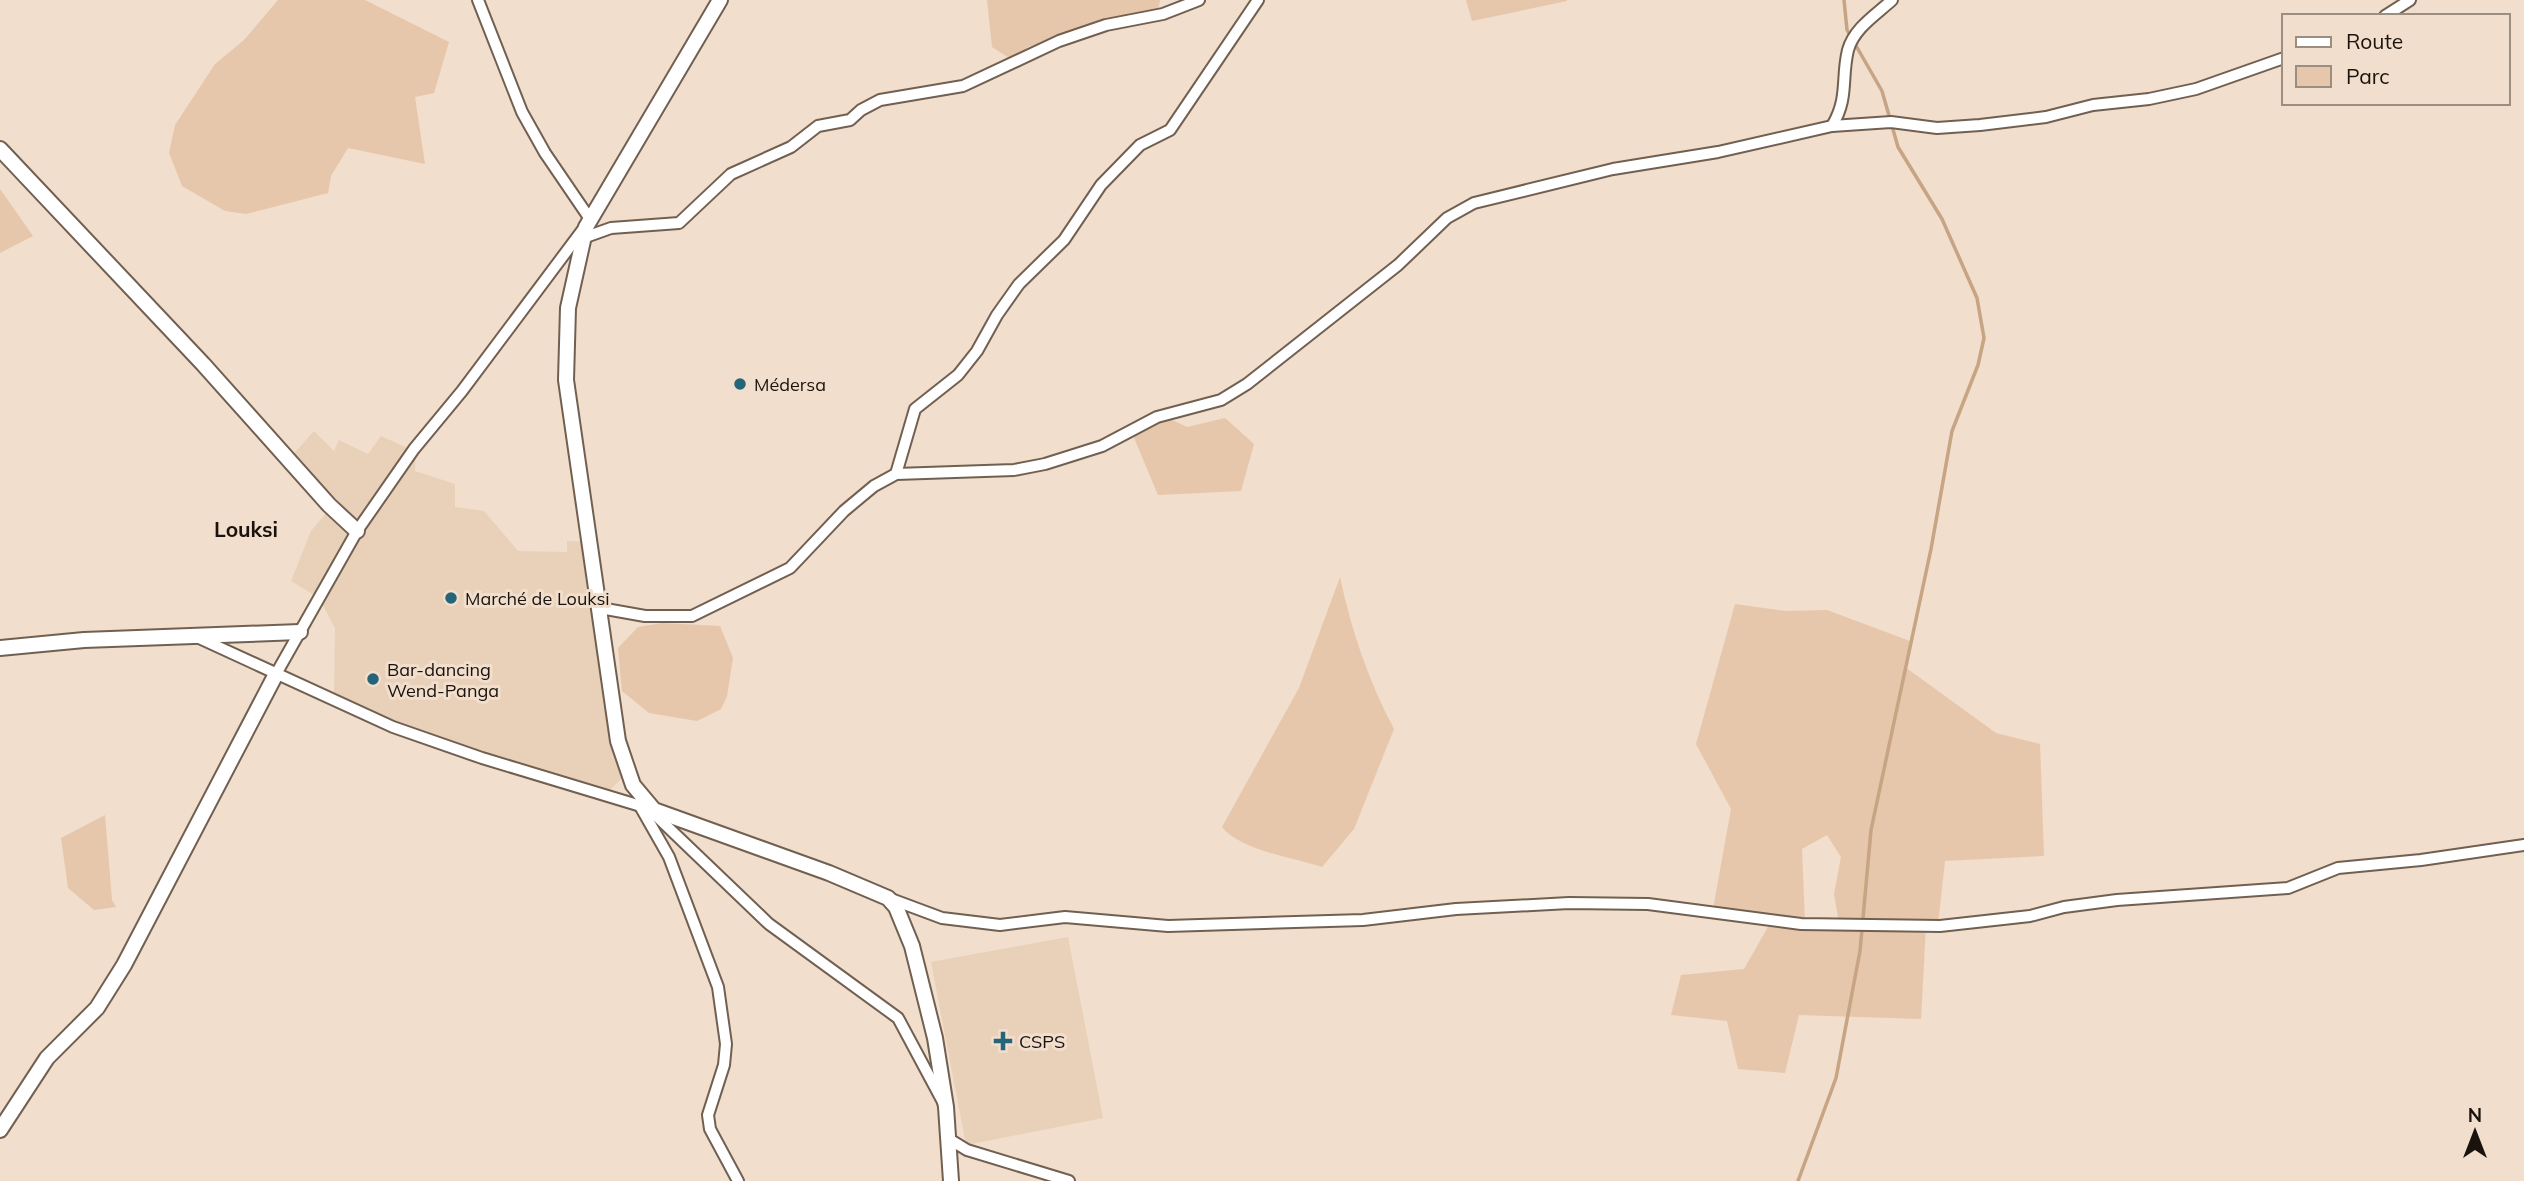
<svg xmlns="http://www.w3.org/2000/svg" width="2524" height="1181" viewBox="0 0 2524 1181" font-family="Mulish,sans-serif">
<rect width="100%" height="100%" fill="#f1decc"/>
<g fill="#e9d0b9">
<polygon points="314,431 334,451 339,440 368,454 381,436 416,452 415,471 455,484 455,507 484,511 518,551 567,552 567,541 592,542 621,719 635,765 606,794 516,767 334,700 335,628 319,598 291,581 311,531 332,506 289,459"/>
<polygon points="1068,937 1103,1118 966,1145 931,962"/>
</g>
<g fill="#e6c7ab" fill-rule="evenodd">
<polygon points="278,0 365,0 449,42 434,93 415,97 425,164 348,148 331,176 328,193 246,214 225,211 182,186 169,153 175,125 215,64 244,40"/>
<polygon points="987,0 1160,0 1158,12 1028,47 1014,61 992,47"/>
<polygon points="1466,0 1567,0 1567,1 1472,21"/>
<polygon points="0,189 33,236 0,253"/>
<polygon points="1225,418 1254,444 1241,491 1158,495 1132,433 1155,421 1170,419 1187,427"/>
<path d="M1340,577C1351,630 1369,682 1394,729L1354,829L1322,867C1294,858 1240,850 1222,827L1299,688Z"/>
<path d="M1735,604L1786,611L1827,610L1910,641L1905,667L1996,733L2040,744L2044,856L1945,861L1938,924L1926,925L1921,1019L1799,1015L1785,1073L1738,1069L1727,1021L1671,1015L1681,975L1744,969L1773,918L1713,909L1731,809L1696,744ZM1827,835L1841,857L1834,894L1839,923H1805L1802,849Z"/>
<polygon points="662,623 720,626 733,658 727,696 721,709 697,721 649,713 622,691 618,648 638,627"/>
<polygon points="105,815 112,900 116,907 94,910 68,888 61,838"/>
</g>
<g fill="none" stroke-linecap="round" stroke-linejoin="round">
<polyline stroke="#c7a483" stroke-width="3.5" points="1798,1181 1836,1078 1860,951 1871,830 1931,549 1952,431 1978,365 1984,338 1977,298 1942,219 1898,147 1882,91 1847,30 1844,0"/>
<defs>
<g id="minor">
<polyline points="478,0 522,112 545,153 590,219"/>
<polyline points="2385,16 2410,0"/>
<path d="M1832,126C1849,98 1841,78 1848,50C1854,28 1877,14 1892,0"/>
<polyline points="583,238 611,228 679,223 731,174 791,147 818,126 850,120 861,110 880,100 963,86 1059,41 1106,25 1163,14 1199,0"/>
<polyline points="896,474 915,409 958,375 977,351 997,315 1019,284 1064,240 1101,185 1140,145 1170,130 1258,0"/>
<polyline points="600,608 645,616 692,616 790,568 844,511 874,486 896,474 1014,470 1045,464 1102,446 1157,417 1221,400 1247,384 1398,265 1447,218 1474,203 1613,169 1718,152 1832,126 1891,122 1937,128 1980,125 2046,117 2093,105 2149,99 2196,89 2284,58"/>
<polyline points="199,638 393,727 482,758 654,810"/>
<polyline points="276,674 357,531 414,449 462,391 584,228"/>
<polyline points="640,806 669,857 718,987 726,1044 724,1065 708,1115 710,1129 738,1181"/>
<polyline points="651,811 769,924 898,1018 943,1102"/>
<polyline points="891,899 942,918 1000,925 1065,917 1168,926 1363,920 1456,909 1569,903 1648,904 1801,924 1940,926 2030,916 2064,907 2117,900 2288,888 2338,868 2421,860 2524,845"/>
<polyline points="949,1139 967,1150 1069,1181"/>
</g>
<g id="tertiary">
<polyline points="720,0 586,227 568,308 566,380 618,741 633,785 654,810 829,873 888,898 896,907 912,946 935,1038 946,1107 951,1181"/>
<polyline points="0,149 203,364 329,505 357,531"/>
<polyline points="0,648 84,640 300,632"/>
<polyline points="0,1130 47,1058 97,1008 124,965 276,674"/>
</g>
</defs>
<use href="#minor" stroke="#716051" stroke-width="14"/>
<use href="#tertiary" stroke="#716051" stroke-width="18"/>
<use href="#minor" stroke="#fff" stroke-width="10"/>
<use href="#tertiary" stroke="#fff" stroke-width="14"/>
</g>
<g fill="#256479" stroke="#f1decc" stroke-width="2.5">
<circle cx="740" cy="384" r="7"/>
<circle cx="451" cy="598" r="7"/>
<circle cx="373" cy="679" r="7"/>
<path d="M999.5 1030.5h7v7h7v7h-7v7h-7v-7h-7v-7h7z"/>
</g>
<g text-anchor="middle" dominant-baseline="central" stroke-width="6" stroke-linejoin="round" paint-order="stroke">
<g font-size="18" fill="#1a130d" stroke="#f1decc" text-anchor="start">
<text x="754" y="384">Médersa</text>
<text x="465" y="598">Marché de Louksi</text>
<text x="387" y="669">Bar-dancing<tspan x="387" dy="21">Wend-Panga</tspan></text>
<text x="1019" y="1041">CSPS</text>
</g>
<g font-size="21" font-weight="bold" fill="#1a130d" stroke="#f1decc">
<text x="246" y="529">Louksi</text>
</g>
</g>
<rect x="2282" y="14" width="228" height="91" fill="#f1decc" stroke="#9b8d80" stroke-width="2"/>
<rect x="2296" y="37" width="35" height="10" fill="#ffffff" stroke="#9b8d80" stroke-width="2"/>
<text x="2346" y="49" font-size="21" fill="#1a130d">Route</text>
<rect x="2296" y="66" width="35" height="21" fill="#e6c7ab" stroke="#9b8d80" stroke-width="2"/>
<text x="2346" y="84" font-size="21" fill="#1a130d">Parc</text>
<g transform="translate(2475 1132)" stroke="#f1decc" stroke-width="5" paint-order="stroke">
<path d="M0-5L12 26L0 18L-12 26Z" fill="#1a130d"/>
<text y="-10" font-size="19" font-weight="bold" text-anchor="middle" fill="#1a130d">N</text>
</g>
</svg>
